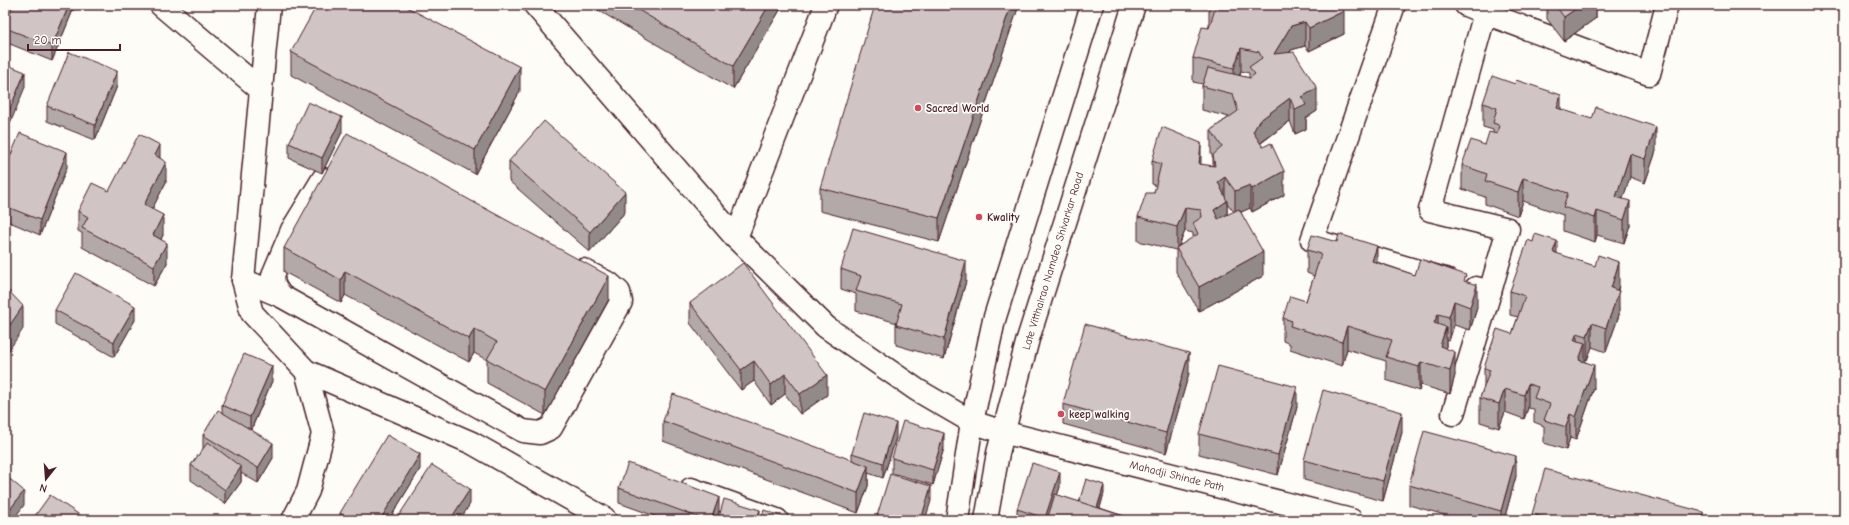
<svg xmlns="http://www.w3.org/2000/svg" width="1849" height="525" viewBox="0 0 1849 525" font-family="'Comic Neue',sans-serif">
<rect width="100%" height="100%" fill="#fdfcf7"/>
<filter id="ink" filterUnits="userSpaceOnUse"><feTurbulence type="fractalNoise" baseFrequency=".025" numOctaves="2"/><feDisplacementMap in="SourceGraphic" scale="8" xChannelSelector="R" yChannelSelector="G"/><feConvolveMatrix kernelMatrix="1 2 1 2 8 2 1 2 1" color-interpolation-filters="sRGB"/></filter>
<g filter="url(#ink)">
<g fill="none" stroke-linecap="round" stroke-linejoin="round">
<defs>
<g id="minor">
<polyline points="161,5 260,89"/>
<polyline points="269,5 243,280 252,313 306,371 323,434 308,491 293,520"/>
<polyline points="535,5 736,238 826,327 917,390 972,422 1003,432 1351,520"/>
<polyline points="1394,5 1312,240 1445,279"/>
<polyline points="1466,5 1485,13 1487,5"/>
<polyline points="736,238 826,5"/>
<polyline points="243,280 281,296 523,431 540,433 551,428 621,302 619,292 610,284 583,270"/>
<polyline points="1490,292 1508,229 1430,210 1485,13 1649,74 1667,5"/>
<polyline points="281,296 274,285 273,275 292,230 323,179"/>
<polyline points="306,371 472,443 604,518"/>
<polyline points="1453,414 1490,292 1476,288"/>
<polyline points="691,489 777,520"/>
</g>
<g id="major">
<polyline points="957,520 972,422 994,320 1092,5"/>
<polyline points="986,520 998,453 1028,339 1134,5"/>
</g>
</defs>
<use href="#minor" stroke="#4a1f2b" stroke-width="25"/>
<use href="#major" stroke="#4a1f2b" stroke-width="25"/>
<use href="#minor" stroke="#fdfcf7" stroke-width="22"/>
<use href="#major" stroke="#fdfcf7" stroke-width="22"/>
</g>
<g fill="#b3a9a9" stroke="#4a1f2b" fill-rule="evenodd">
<polygon points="13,5 75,5 52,61 5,42 5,26"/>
<polygon points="596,5 783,5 733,89 596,9"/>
<polygon points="1019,5 939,242 820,211 820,188"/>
<path d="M1209,5H1340L1344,34L1309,51L1305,46L1291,50L1290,52L1317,111L1306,118V129L1295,134L1290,121L1260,144L1284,195L1252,212L1250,208L1241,212L1263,276L1199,311L1176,272V250L1138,241V217L1154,193L1156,186L1152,184V161L1213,166V158L1211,154V130L1229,117L1202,110V86L1203,84L1193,82V58L1209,26ZM1241,71L1249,73V78L1240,76ZM1227,203L1234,212L1227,215ZM1185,231L1193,233V238L1179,246Z"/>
<polygon points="1547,5 1596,5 1596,18 1564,41 1547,19"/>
<polygon points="1639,5 1650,5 1649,8"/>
<polygon points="291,52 520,91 475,174 291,75"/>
<polygon points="117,86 95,140 47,121 47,106"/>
<polygon points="1483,103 1561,109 1656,151 1645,183 1630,177 1623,199 1630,225 1624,243 1597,235 1595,242 1563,231 1563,215 1523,201 1518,216 1485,204 1485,197 1462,189 1462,165 1485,145 1493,133 1493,130 1483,127"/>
<polygon points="342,132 322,173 289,158 289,143"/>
<polygon points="160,159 166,182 152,209 163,235 161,239 167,263 154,286 82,247 82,233 78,231 78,211"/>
<polygon points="509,161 625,212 590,252 509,181"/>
<polygon points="67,167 40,235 5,220 5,169"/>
<polygon points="1533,242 1619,285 1618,291 1619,315 1606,352 1592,347 1587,360 1585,359 1585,362 1594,388 1576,440 1570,438 1566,450 1544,443 1544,426 1534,422 1534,409 1528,408 1524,419 1505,412 1499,428 1480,422 1480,398 1484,386 1484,368 1512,334 1518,317 1510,315 1510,291"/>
<polygon points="284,248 609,299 545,415 487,383 487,360 474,353 469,362 345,295 341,303 284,272"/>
<polygon points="1307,250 1377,262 1415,275 1466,282 1477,308 1470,330 1454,325 1449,341 1446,340 1446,348 1455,375 1450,394 1421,385 1419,391 1386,380 1386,361 1347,349 1342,366 1290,349 1290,344 1283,341 1283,318 1306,301 1314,276 1307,273"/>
<polygon points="841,269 966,281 944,359 896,345 896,325 897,323 856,311 856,294 841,289"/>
<polygon points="690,303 827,395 800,414 785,394 771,405 754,381 741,390 690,323"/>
<polygon points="55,310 135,320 114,357 55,324"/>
<polygon points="1189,373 1166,453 1063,424 1063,404"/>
<polygon points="272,381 251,430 273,458 258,483 241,473 241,482 225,504 191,480 191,465 203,449 203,435 222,413 222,405"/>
<polygon points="1297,407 1278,475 1199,454 1199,434"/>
<polygon points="663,421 852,460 852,453 896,438 883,478 868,473 868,486 858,513 663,441"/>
<polygon points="1402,432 1383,501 1304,480 1304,460"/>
<polygon points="944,448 933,485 892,473 892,458"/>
<polygon points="420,469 389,520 340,520 340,513"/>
<polygon points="1516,476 1504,520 1463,520 1409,505 1409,485"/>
<polygon points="1060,487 1057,495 1079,502 1104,493 1100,508 1136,520 1017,520 1017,509"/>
<polygon points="619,488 719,511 716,520 666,520 619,503"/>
<polygon points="1532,514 1703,520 1532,520"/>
<polygon points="719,517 760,518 759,520 719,520"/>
</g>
<g fill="#928a89" stroke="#4a1f2b">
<polygon points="69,5 75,5 52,61 52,46"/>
<polygon points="769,5 783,5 733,89 733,66"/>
<polygon points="1011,5 1019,5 939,242 939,218"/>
<polygon points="1534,5 1540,5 1534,9"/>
<polygon points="1581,5 1596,5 1596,18 1564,41 1564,17"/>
<polygon points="1344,11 1344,34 1309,51 1309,28"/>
<polygon points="1305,22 1305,46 1291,50 1274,77 1274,54 1291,26"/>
<polygon points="1241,48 1241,71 1234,92 1234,68"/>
<polygon points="520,67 520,91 475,174 475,150"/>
<polygon points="117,71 117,86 95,140 95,125"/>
<polygon points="25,72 25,87 5,136 5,121"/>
<polygon points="1317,88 1317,111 1306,118 1306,129 1295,134 1295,110 1302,97"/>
<polygon points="1561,95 1561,119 1557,108"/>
<polygon points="1290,98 1290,121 1259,144 1253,132 1259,121"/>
<polygon points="342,117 342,132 322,173 322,158"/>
<polygon points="1656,127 1656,151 1645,183 1645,159"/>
<polygon points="1201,143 1201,167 1199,164"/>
<polygon points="160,145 160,165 155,155"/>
<polygon points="67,152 67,167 40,235 40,220"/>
<polygon points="1630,154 1630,177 1617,217 1616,197"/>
<polygon points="166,162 166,182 144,225 144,205"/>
<polygon points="1284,171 1284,195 1252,212 1252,189"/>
<polygon points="1225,177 1225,200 1218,182"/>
<polygon points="1523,178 1523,201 1518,216 1518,192"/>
<polygon points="1250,185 1250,208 1235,215 1235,191"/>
<polygon points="625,192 625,212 590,252 590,232"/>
<polygon points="1227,201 1227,225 1214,234 1214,210"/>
<polygon points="1630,201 1630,225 1624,243 1624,220"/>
<polygon points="1185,208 1185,231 1177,250 1177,227"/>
<polygon points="1597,211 1597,235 1595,242 1595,218"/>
<polygon points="163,215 163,235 153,255 153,235"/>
<polygon points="1557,241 1557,264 1553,252"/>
<polygon points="167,243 167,263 154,286 154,266"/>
<polygon points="1377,246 1377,269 1372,261"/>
<polygon points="1263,252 1263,276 1199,311 1199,287"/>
<polygon points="966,261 966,281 944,359 944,339"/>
<polygon points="1619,262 1619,285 1611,311 1611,288"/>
<polygon points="345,271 345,295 341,303 341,280"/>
<polygon points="609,276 609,299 545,415 545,392"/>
<polygon points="1477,285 1477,308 1470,330 1470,307"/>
<polygon points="1619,291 1619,315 1606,352 1606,328"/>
<polygon points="1454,301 1454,325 1449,341 1449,317"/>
<polygon points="23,306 23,329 5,356 5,332"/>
<polygon points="135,306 135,320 114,357 114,342"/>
<polygon points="1438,314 1438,337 1434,323"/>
<polygon points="1592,323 1592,347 1587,360 1587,336"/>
<polygon points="1347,326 1347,349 1342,366 1342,342"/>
<polygon points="1446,327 1446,350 1440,346"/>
<polygon points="474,329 474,353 469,362 469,339"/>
<polygon points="1577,333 1577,356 1574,340"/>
<polygon points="1585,343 1585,366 1579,360"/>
<polygon points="1455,352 1455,375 1450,394 1450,371"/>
<polygon points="1189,353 1189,373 1166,453 1166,433"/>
<polygon points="754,361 754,381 741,390 741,370"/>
<polygon points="1421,362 1421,385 1419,391 1419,367"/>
<polygon points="1594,365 1594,388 1576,440 1576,417"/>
<polygon points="272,366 272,381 250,432 250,417"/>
<polygon points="785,374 785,394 771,405 771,385"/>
<polygon points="827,375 827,395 800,414 800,394"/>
<polygon points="1528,384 1528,408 1524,419 1524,395"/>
<polygon points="1297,387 1297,407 1278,475 1278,455"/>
<polygon points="1505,389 1505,412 1499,428 1499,404"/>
<polygon points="1402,412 1402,432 1383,501 1383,481"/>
<polygon points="1570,414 1570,438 1566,450 1566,427"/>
<polygon points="896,423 896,438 883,478 883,463"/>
<polygon points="944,433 944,448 933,485 933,470"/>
<polygon points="273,443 273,458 258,483 258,468"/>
<polygon points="420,454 420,469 389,520 380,520"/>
<polygon points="1516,456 1516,476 1504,520 1501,520 1501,511"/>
<polygon points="868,466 868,486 858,513 858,493"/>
<polygon points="241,467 241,482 225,504 225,490"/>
<polygon points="1060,472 1060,487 1049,520 1045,520 1045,518"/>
<polygon points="1104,485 1104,493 1097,518 1097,510"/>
<polygon points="931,486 931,501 925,520 921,520"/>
<polygon points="470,489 470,504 460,520 450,520"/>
<polygon points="24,491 24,505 13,520 5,520 5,516"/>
<polygon points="719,497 719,511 716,520 711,520"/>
<polygon points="760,510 760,518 759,520 756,520"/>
<polygon points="1703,512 1703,520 1701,520"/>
</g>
<g fill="#d0c5c4" stroke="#4a1f2b">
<polygon points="13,5 69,5 52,46 5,28 5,26"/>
<polygon points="317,5 403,5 520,67 475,150 291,52"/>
<polygon points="630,5 769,5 733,66"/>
<polygon points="875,5 1011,5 939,218 820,188"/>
<polygon points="1215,5 1340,5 1344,11 1309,28 1305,22 1291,26 1274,54 1294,52 1317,88 1302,97 1306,105 1295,110 1290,98 1259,121 1253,132 1263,147 1271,143 1284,171 1252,189 1250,185 1235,191 1225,177 1218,182 1227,201 1214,210 1218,219 1239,209 1263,252 1199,287 1176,248 1198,234 1193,223 1202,217 1201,210 1185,208 1177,227 1138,217 1146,193 1154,193 1161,164 1152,161 1162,127 1201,143 1199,164 1215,166 1213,155 1222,147 1211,130 1238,111 1233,94 1202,86 1208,68 1250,78 1255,74 1249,67 1262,58 1259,52 1241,48 1234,68 1193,58 1202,27 1209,28 1216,6"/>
<polygon points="1555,5 1581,5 1564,17"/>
<polygon points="69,52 117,71 95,125 47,106"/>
<polygon points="5,64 25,72 5,121"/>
<polygon points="1492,76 1515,84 1516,80 1561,95 1557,108 1592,119 1596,107 1656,127 1645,159 1630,154 1616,197 1630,201 1624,220 1597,211 1595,218 1563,207 1568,193 1523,178 1518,192 1485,181 1487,174 1462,165 1471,140 1485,145 1489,132 1497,134 1499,125 1493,123 1497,108 1483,103"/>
<polygon points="308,102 342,117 322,158 289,143"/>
<polygon points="544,121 625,192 590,232 509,161"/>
<polygon points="20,133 67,152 40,220 5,206 5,169"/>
<polygon points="347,133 609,276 545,392 487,359 497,342 474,329 469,339 345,271 341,280 284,248"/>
<polygon points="139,134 160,145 155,155 166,162 144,205 163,215 153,235 167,243 154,266 82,228 88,217 78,211 92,183 109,191"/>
<polygon points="853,228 966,261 944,339 896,325 902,304 856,291 861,276 841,269"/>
<polygon points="1339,234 1377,246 1372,261 1415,275 1420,259 1466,275 1464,281 1477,285 1470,307 1454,301 1449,317 1438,314 1434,323 1446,327 1440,346 1455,352 1450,371 1421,362 1419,367 1386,357 1392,340 1347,326 1342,342 1290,326 1292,321 1283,318 1290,296 1306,301 1321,254 1307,250 1312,235 1337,242"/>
<polygon points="1535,234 1557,241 1553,252 1595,266 1598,255 1619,262 1611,288 1619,291 1606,328 1592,323 1587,336 1577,333 1574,340 1585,343 1579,360 1594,365 1576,417 1570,414 1566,427 1544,420 1550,404 1534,398 1538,387 1528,384 1524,395 1505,389 1499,404 1480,398 1490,370 1484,368 1497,329 1512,334 1525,296 1510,291 1528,240 1533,242"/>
<polygon points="743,263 827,375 800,394 785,374 771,385 754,361 741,370 690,303"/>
<polygon points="76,273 135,306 114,342 55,310"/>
<polygon points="5,287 23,306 5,332"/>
<polygon points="1085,324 1189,353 1166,433 1063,404"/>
<polygon points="244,354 272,366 250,417 222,405"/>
<polygon points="1218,366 1297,387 1278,455 1199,434"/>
<polygon points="1323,390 1402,412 1383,481 1304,460"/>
<polygon points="673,394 868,466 858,493 663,421"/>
<polygon points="218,410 273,443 258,468 203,435"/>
<polygon points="864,413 896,423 883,463 852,453"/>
<polygon points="903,421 944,433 933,470 892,458"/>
<polygon points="1424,431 1516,456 1501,511 1409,485"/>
<polygon points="387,435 420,454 380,520 352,520 340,513"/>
<polygon points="208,442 241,467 225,490 191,465"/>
<polygon points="628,463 719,497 711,520 706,520 619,488"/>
<polygon points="1032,463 1060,472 1045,518 1017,509"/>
<polygon points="432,465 470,489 450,520 396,520"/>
<polygon points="1545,469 1703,512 1701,520 1555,520 1532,514"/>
<polygon points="890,474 931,486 921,520 879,520 876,519"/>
<polygon points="5,475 24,491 5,516"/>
<polygon points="1086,479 1104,485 1097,508 1079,502"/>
<polygon points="1055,494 1136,520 1047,520"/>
<polygon points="50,495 87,520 32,520"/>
<polygon points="724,499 760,510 756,520 730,520 719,517"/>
<polygon points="764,510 792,520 761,520"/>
</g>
</g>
<g fill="#d1495b" stroke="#fdfcf7" stroke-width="1.5">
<circle cx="918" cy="108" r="4"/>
<circle cx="979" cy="217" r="4"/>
<circle cx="1061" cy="414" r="4"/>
</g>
<g text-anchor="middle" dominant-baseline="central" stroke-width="3.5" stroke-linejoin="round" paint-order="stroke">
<g font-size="11" font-weight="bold" fill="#4a1f2b" stroke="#fdfcf7" text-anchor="start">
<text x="926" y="108">Sacred World</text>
<text x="987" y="217">Kwality</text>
<text x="1069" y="414">keep walking</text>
</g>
<g font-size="11" fill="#4a1f2b" stroke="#fdfcf7">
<text transform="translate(1053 261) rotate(-73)">Late Vitthalrao Namdeo Shivarkar Road</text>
<text transform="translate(1177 476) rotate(14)">Mahadji Shinde Path</text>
</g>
</g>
<rect width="1849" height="525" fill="none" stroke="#fdfcf7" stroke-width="20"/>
<rect x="10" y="10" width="1829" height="505" fill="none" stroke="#4a1f2b" stroke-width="1.5" filter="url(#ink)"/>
<g transform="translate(46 479) rotate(197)" stroke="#fdfcf7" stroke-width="3" paint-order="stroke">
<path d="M0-3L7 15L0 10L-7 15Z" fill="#4a1f2b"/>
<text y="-6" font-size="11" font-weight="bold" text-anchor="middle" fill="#4a1f2b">N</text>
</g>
<path d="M28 44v6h92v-6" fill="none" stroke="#4a1f2b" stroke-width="2"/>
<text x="34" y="44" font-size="12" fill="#4a1f2b" stroke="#fdfcf7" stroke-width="3" paint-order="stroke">20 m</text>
</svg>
